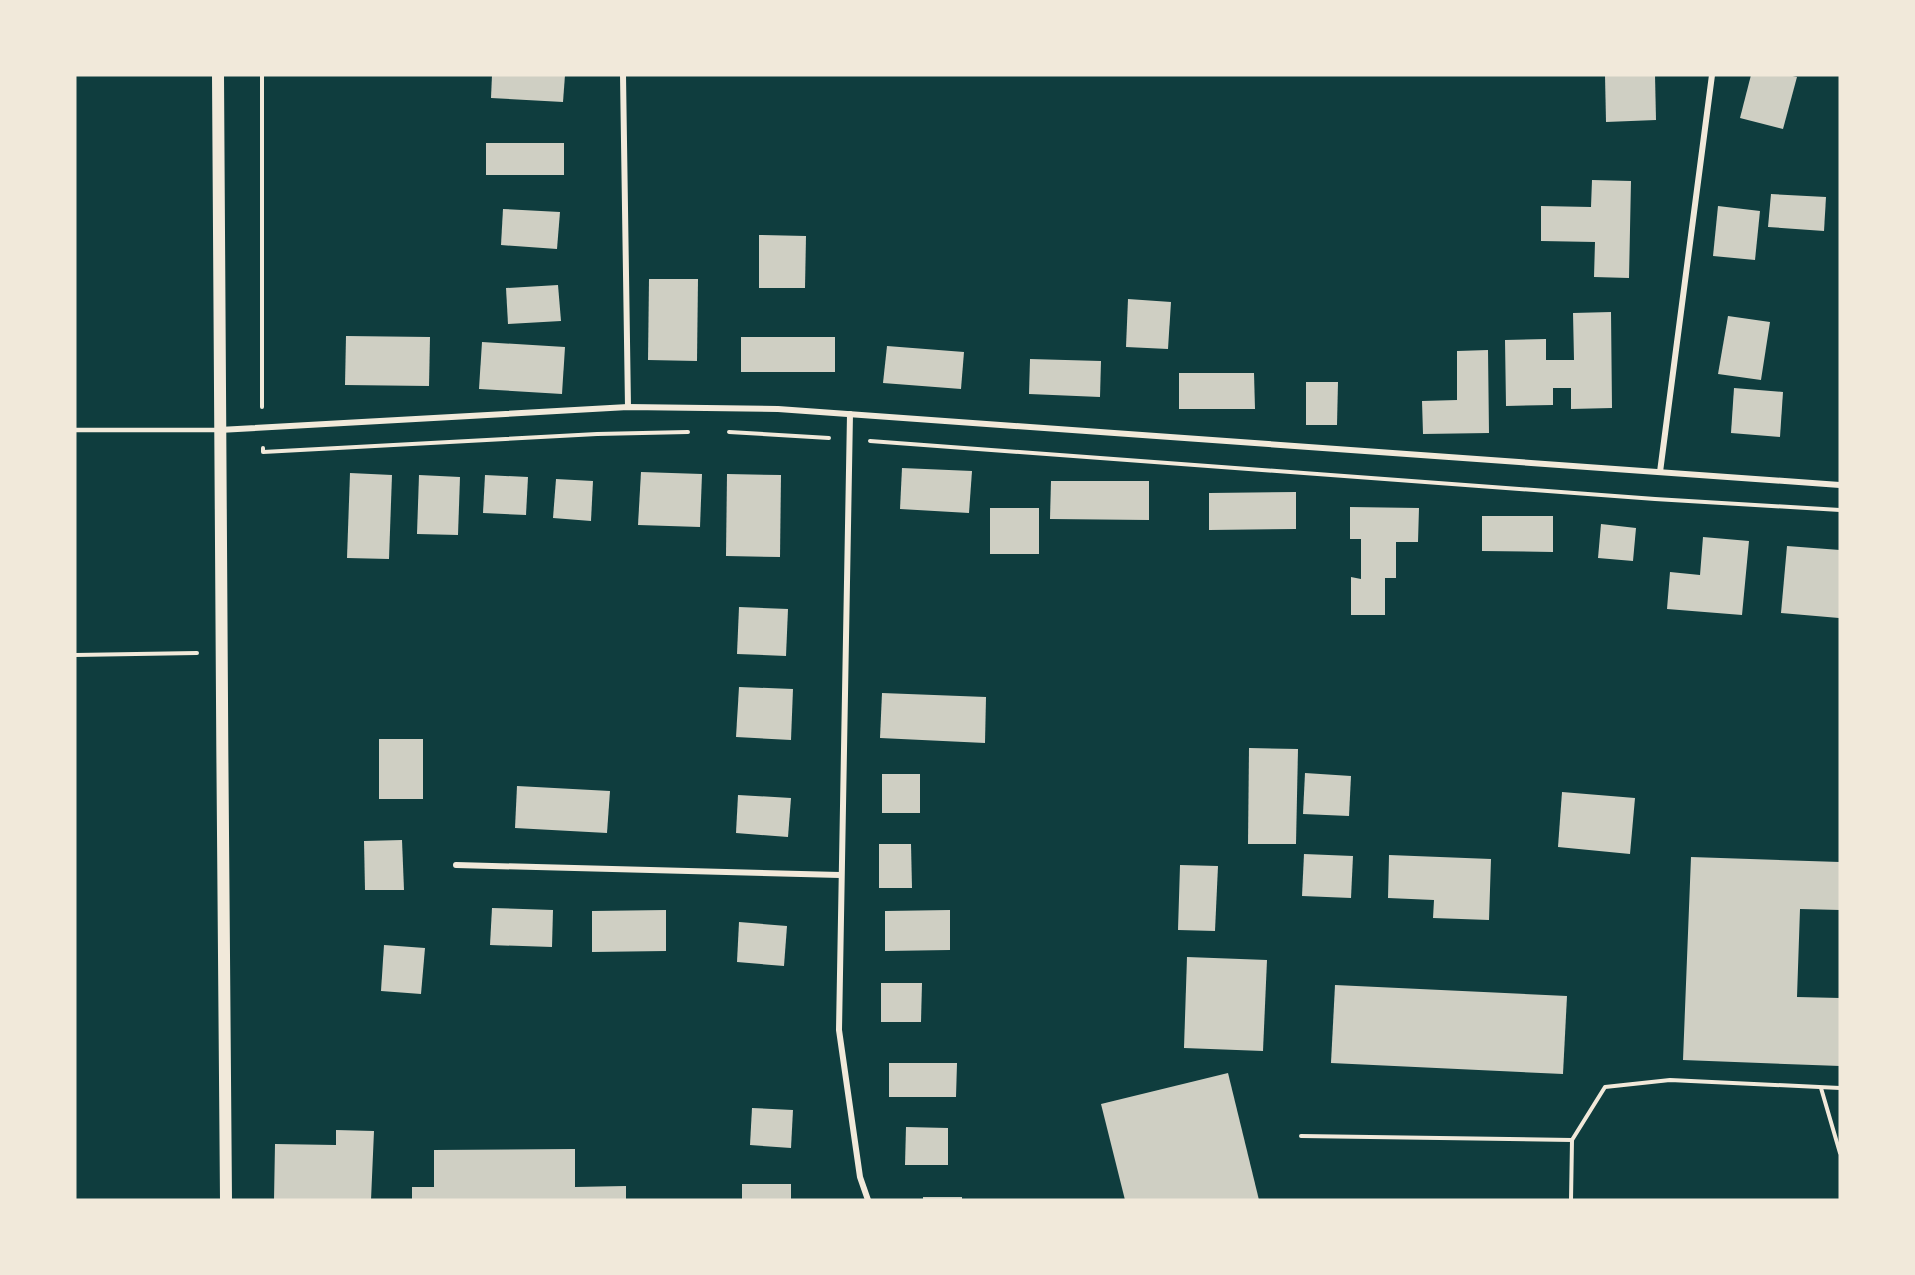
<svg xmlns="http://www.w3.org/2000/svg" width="1915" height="1275" viewBox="0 0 1915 1275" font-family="'PT Serif',serif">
<rect width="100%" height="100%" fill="#0f3d3e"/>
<g fill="#cfcfc3">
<polygon points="492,75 565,75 563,102 491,98"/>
<polygon points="1605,75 1655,75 1656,120 1606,122"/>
<polygon points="1751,75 1788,75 1797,77 1783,129 1740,118"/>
<rect x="486" y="143" width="78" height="32"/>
<polygon points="1592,180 1631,181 1629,278 1594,277 1595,242 1541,241 1541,206 1591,207"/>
<polygon points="1771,194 1826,197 1824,231 1768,227"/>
<polygon points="1718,206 1760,211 1755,260 1713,256"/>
<polygon points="503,209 560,212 557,249 501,245"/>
<polygon points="759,235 806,236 805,288 759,288"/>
<polygon points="649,279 698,279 697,361 648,360"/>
<polygon points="558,285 561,321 508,324 506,288"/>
<polygon points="1128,299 1171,302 1168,349 1126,347"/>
<polygon points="1611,312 1612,408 1571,409 1571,388 1553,388 1553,405 1506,406 1505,340 1546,339 1546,360 1574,360 1573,313"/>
<polygon points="1728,316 1770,322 1761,380 1718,374"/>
<polygon points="346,336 430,337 429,386 345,385"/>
<rect x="741" y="337" width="94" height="35"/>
<polygon points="482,342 565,347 562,394 479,389"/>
<polygon points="887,346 964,352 961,389 883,383"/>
<polygon points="1488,350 1489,433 1423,434 1422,401 1457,400 1457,351"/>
<polygon points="1030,359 1101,361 1100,397 1029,394"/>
<polygon points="1179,373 1254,373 1255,409 1179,409"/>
<polygon points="1306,382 1338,382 1337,425 1306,425"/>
<polygon points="1734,388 1783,392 1780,437 1731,433"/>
<polygon points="902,468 972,471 969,513 900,509"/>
<polygon points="641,472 702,474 700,527 638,525"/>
<polygon points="350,473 392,475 389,559 347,558"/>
<polygon points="727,474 781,475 780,557 726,556"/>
<polygon points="419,475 460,477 458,535 417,534"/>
<polygon points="485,475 528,477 526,515 483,513"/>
<polygon points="556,479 593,481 591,521 553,518"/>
<polygon points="1051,481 1149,481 1149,520 1050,519"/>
<polygon points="1296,492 1296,529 1209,530 1209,493"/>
<polygon points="1350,507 1419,508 1418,542 1396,542 1396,578 1385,578 1385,615 1351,615 1351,577 1361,579 1361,539 1350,539"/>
<rect x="990" y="508" width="49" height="46"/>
<polygon points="1482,516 1553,516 1553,552 1482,551"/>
<polygon points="1601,524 1636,528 1633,561 1598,558"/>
<polygon points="1703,537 1749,541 1742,615 1667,609 1670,572 1700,575"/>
<polygon points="1787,546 1840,550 1839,618 1781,613"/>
<polygon points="739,607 788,609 786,656 737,654"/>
<polygon points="739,687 793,689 791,740 736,737"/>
<polygon points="882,693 986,697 985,743 880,738"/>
<rect x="379" y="739" width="44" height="60"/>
<polygon points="1249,748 1298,749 1296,844 1248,844"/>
<polygon points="1305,773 1351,776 1349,816 1303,814"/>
<rect x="882" y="774" width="38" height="39"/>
<polygon points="517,786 610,791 607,833 515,828"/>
<polygon points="1562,792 1635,798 1630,854 1558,847"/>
<polygon points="738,795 791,798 788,837 736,833"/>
<polygon points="402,840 404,890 365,890 364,841"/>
<polygon points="879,844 911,844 912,888 879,888"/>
<polygon points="1304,854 1353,856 1351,898 1302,896"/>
<polygon points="1389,855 1491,859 1489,920 1433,918 1434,900 1388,898"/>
<polygon points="1691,857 1840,862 1840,910 1800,909 1797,997 1840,998 1840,1066 1683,1060"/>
<polygon points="1180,865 1218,866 1215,931 1178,930"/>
<polygon points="492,908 553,910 552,947 490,945"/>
<polygon points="666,910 666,951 592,952 592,911"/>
<polygon points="950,910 950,950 885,951 885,911"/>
<polygon points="739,922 787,926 784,966 737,962"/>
<polygon points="384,945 425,948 421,994 381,991"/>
<polygon points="1187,957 1267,960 1263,1051 1184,1048"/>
<polygon points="881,983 922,983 921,1022 881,1022"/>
<polygon points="1335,985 1567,996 1563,1074 1331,1063"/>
<polygon points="889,1063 957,1063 956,1097 889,1097"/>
<polygon points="1228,1073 1259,1200 1125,1200 1101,1104"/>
<polygon points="752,1108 793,1110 791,1148 750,1145"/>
<polygon points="906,1127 948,1128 948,1165 905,1165"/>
<polygon points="336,1130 374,1131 371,1200 274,1200 275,1144 336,1145"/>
<polygon points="575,1149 575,1187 626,1186 626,1200 412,1200 412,1187 434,1187 434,1150"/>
<rect x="742" y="1184" width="49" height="16"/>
<rect x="923" y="1197" width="39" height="3"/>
</g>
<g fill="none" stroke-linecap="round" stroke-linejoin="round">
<g stroke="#f1e9da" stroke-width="4">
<polyline points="262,75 262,407"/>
<polyline points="729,432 829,438"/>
<polyline points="870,441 1655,499 1840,510"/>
<polyline points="263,448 263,452 597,434 688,432"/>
<polyline points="75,655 197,653"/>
<polyline points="1821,1088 1840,1153"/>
<polyline points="1301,1136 1572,1140"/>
<polyline points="1571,1200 1572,1140 1605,1087 1670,1080 1840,1088"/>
</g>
<polyline stroke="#f1e9da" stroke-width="4.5" points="75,430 218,430"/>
<g stroke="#f1e9da" stroke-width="6">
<polyline points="623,75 628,407"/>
<polyline points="850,414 839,1030 860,1177 868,1200"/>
<polyline points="219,430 628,407 778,409 1840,485"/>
<polyline points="1660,472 1712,75"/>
<polyline points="456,865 840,875"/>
</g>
<path stroke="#f1e9da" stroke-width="12" d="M218,75C218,450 224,825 226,1200"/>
</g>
<rect width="1915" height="1275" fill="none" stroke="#f1e9da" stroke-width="153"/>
</svg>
